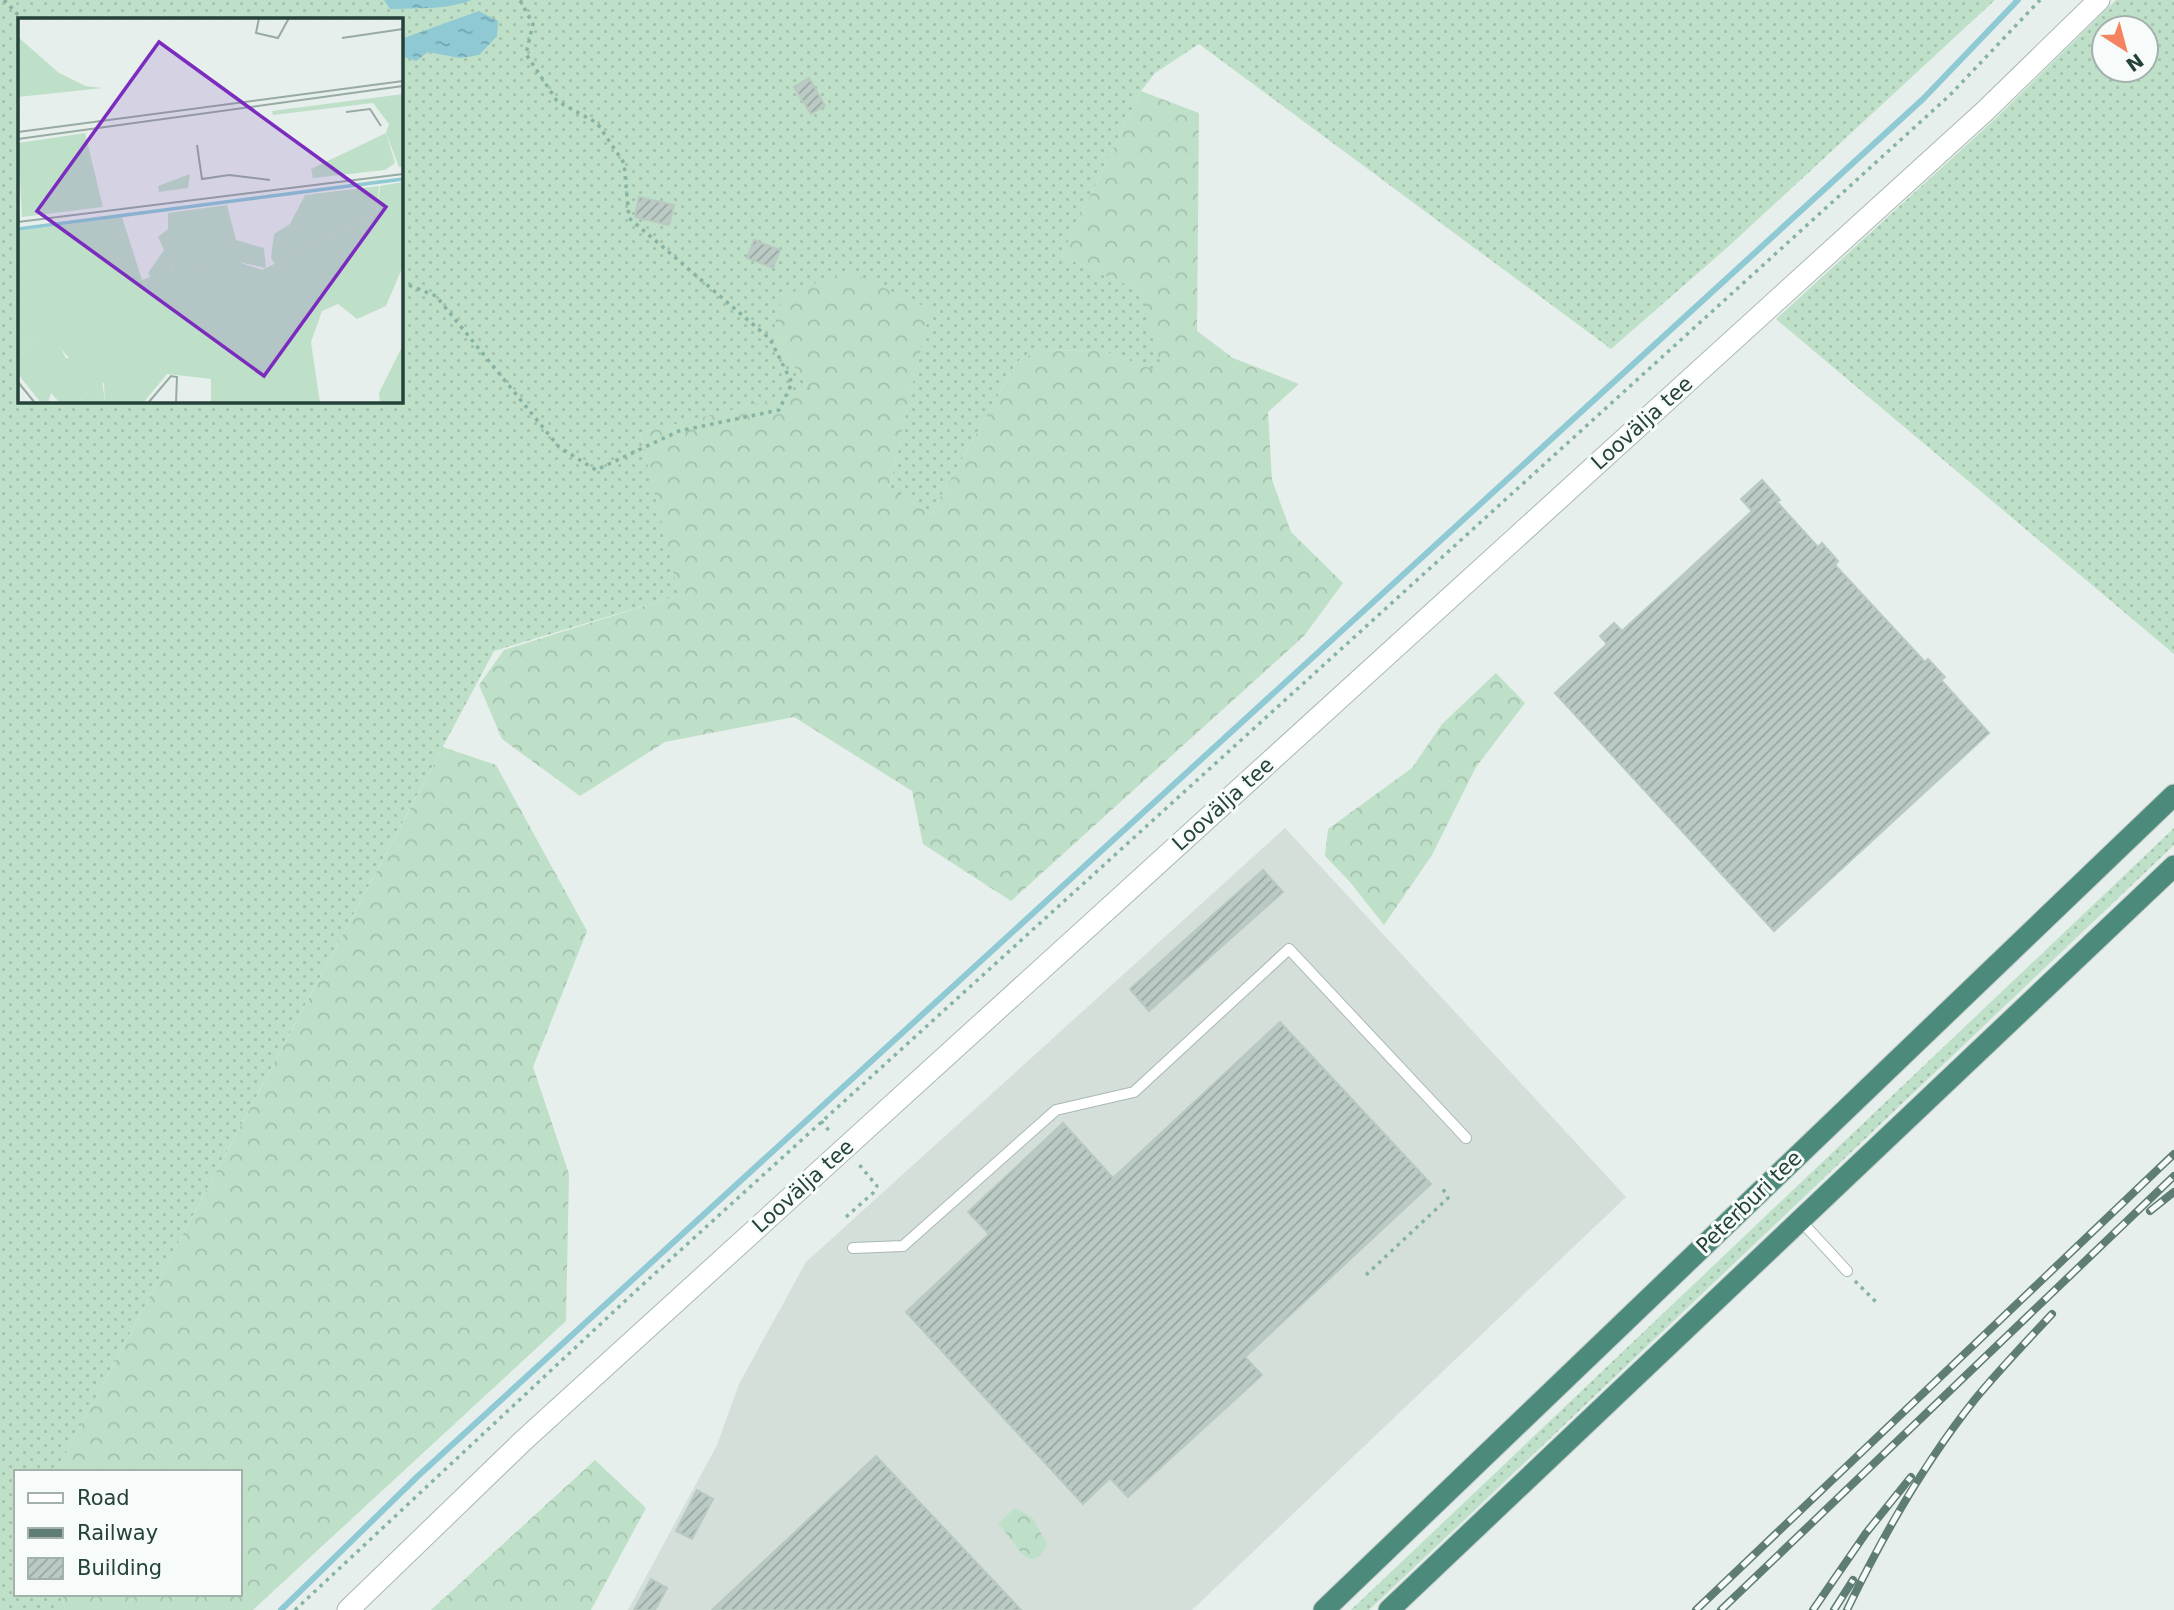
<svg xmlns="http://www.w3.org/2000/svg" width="2174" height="1610" viewBox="0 0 2174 1610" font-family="'DejaVu Sans',sans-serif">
<defs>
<pattern id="grass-dots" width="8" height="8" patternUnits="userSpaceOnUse" patternTransform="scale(1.75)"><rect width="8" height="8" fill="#bfe0c8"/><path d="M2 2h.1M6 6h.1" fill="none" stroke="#a4c1ad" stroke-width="1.8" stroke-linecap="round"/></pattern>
<pattern id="forest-crowns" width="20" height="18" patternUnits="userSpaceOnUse" patternTransform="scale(1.75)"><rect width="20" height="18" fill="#bfe0c8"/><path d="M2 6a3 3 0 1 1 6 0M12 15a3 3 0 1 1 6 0" fill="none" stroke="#a4c1ad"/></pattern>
<pattern id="water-ripples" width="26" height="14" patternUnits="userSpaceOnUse" patternTransform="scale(1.75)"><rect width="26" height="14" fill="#8ec9d4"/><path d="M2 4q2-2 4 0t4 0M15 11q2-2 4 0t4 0" fill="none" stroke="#74a5ad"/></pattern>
<pattern id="building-hatch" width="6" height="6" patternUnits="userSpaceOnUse" patternTransform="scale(1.75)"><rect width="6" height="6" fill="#bbcac4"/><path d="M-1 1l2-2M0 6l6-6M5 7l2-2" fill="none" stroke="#98a6a0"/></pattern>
</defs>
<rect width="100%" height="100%" fill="#e6efeb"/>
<polygon fill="#d4dfda" points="1285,828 1626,1197 1192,1610 628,1610 717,1445 739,1384 806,1262"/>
<g fill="url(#grass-dots)" fill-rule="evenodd">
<path d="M0,0H1995L1729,246L1611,349L1199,44L1155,73L1141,91L1061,256L1142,291L1164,374L1101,350L1036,351L1017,362L931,514L889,489L929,309L772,337L812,391L640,433L680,595L494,651L56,1472H16V1594H60L66,1610H0ZM19,19H401V401H19Z"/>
<path d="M2116,0H2174V654L1776,319L1995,119ZM2146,28V70H2104V28Z"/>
<polygon points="2174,828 2174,845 1457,1527 1369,1610 1351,1610"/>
</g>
<g fill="url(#forest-crowns)">
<polygon points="1141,91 1199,113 1197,331 1233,358 1299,384 1268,412 1272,480 1291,532 1343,583 1304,636 1011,901 923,844 912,791 794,717 665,742 580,796 502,739 479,685 504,650 679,595 640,433 811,390 772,337 782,296 848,271 930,309 889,488 931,514 1017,362 1036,351 1101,350 1163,373 1141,291 1061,256"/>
<polygon points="1496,673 1525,703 1476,767 1432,855 1384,925 1350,882 1325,856 1328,829 1412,768 1442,724"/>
<polygon points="443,747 496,765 587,931 533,1067 569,1174 566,1321 253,1610 66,1610 60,1594 240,1594 240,1472 56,1472"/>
<polygon points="595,1460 646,1508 591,1610 431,1610"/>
<polygon points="1015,1508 1032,1517 1047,1544 1041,1555 1032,1560 1022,1554 998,1523"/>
</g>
<g fill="url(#water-ripples)">
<path d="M384,0H472C446,10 418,8 390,9Z"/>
<polygon points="479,11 498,21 497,36 479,55 460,58 428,52 416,61 401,56 401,39"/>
</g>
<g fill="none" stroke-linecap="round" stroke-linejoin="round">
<polyline stroke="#8ec9d4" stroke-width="6" points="281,1610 418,1476 1923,99 2018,0"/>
</g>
<g fill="url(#building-hatch)" stroke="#b8c9c2" stroke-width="2">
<polygon points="809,78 825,106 811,114 794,87"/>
<polygon points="639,197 674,205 669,225 635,217"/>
<polygon points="754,240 780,250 773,268 747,258"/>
<polygon points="1762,480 1780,500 1777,502 1818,547 1822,543 1838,561 1835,565 1925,662 1928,659 1945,677 1941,680 1989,733 1774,931 1555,693 1607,644 1600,636 1614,623 1622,631 1752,511 1741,499"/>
<polygon points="1263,870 1283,892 1149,1011 1130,989"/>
<polygon points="1280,1022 1431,1184 1245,1357 1262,1375 1128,1497 1110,1478 1083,1504 906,1312 989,1234 968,1212 1063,1123 1113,1178"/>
<polygon points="876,1456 1021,1610 712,1610"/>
<polygon points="697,1490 713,1499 692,1539 676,1531"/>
<polygon points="651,1579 667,1588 655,1610 634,1610"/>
</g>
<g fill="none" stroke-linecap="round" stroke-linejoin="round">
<defs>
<g id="service">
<polyline points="1800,1220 1847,1271"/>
<polyline points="853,1248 903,1246 1056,1110 1134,1092 1289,949 1466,1138"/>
</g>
<polyline id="tertiary" points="348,1610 524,1440 1985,111 2099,0"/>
<g id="trunk">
<polyline points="1324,1610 2174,795"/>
<polyline points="1389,1610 2174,866"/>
</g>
</defs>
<use href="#service" stroke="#a8b8b2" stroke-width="12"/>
<use href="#tertiary" stroke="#a8b8b2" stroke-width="23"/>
<use href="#trunk" stroke="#c2cac8" stroke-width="23"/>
<g stroke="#86b3a5" stroke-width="3.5" stroke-dasharray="3.5 5" stroke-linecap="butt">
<polyline points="4,0 22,19"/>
<polyline points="401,282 436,296 559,447 596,470 679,431 779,410 792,383 770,339 629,218 624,163 597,123 557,101 526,54 533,24 520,0"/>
<polyline points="821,1121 831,1133"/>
<polyline points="846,1217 873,1193 877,1186 857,1162"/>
<polyline points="1366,1275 1448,1198 1443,1189"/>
<polyline points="1855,1281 1878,1304"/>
<polyline points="295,1610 639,1288 1950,95 2040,0"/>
</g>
<use href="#service" stroke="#fff" stroke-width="10"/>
<use href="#tertiary" stroke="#fff" stroke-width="21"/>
<use href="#trunk" stroke="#4c8a7c" stroke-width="21"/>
<defs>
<g id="rail">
<polyline points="2150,1211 2174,1192"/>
<polyline points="1696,1610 2174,1154"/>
<polyline points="1721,1610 2174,1176"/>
<polyline points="1813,1610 1866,1533 1911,1477"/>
<polyline points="1834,1610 1853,1580"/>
<path d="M1847,1610C1883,1535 1924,1463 1976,1398C2000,1369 2026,1342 2052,1314"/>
</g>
</defs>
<use href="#rail" stroke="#5f7d75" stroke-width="8"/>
<use href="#rail" stroke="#f7fbf9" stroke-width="5" stroke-dasharray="16" stroke-linecap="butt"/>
</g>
<g text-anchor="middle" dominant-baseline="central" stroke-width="6" stroke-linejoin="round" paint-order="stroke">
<g font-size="21" fill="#24423a" stroke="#f7fbf9">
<text transform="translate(1642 423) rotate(-42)">Loovälja tee</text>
<text transform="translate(1223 804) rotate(-42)">Loovälja tee</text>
<text transform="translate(803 1186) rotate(-42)">Loovälja tee</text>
<text transform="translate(1749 1202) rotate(-44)">Peterburi tee</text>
</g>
</g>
<g transform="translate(18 18)">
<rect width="385" height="385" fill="#e6efeb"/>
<path d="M0,19L41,55L68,68L85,70L0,79ZM385,76V149H381L368,115L371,106L355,85L255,97L254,93ZM67,115L85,189L4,199L0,125ZM385,164V248L368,288L339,301L320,286L304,293L293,324L302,385H193V361L149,356L125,385H87L86,365L77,367L61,385H42L33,375L30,385H23L0,356V213L104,199L124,262L155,250L149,241L153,230L188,233L191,239L173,255H191L220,244L244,252L359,196L362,168ZM17,320L40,327L51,340L30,344L3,335ZM385,327V385H362L361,375Z" fill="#bfe0c8" fill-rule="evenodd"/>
<path d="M368,115L377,145L367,152L295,160L293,151ZM172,156L170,170L141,174L140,168ZM361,168L359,196L257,246L253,240L256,216L272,206L287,177ZM209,187L218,222L246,230L248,250L221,244L212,264L192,255L187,267L178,265L173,255L190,239L188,234L167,243L153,231L149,241L155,250L134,261L130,255L146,232L140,219L150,211V195ZM39,307L47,311L41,327L53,350L43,355L30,344L15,351L3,335L17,320H29ZM61,350L76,366L84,361L87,385H61L70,375L64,371Z" fill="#bfe0c8"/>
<path fill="none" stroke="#8ec9d4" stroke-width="3.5" d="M0,211L385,161"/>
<path fill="none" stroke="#98aaa4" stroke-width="2" d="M241,0L238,15L260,20L271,0M324,20L385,11M328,94L352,91L363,108M0,114L385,63M0,121L385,68M179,127L184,161L211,157L252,162M0,204L385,156M0,364L17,385M130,385L153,358L159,359L158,385"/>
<path fill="#7b2cbf" fill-opacity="0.15" stroke="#7b2cbf" stroke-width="3.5" d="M141,24L368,189L246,358L19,193Z"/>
<rect width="385" height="385" fill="none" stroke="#24423a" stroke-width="3.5"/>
</g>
<rect x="14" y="1470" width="228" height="126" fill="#f7fbf9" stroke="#a3b1ad" stroke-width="2"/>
<rect x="28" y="1493" width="35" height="10" fill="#ffffff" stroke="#a3b1ad" stroke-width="2"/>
<text x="77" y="1505" font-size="21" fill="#24423a">Road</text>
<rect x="28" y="1528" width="35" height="10" fill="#5f7d75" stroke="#a3b1ad" stroke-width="2"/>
<text x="77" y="1540" font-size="21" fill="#24423a">Railway</text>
<rect x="28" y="1558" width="35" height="21" fill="url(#building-hatch)" stroke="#a3b1ad" stroke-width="2"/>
<text x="77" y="1575" font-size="21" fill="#24423a">Building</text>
<g transform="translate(2125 49) rotate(144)"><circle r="33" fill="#f7fbf9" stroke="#a3b1ad" stroke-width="2"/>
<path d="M0-5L12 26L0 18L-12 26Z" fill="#f4845f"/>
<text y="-10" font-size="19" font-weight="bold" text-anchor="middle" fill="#24423a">N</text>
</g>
</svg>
